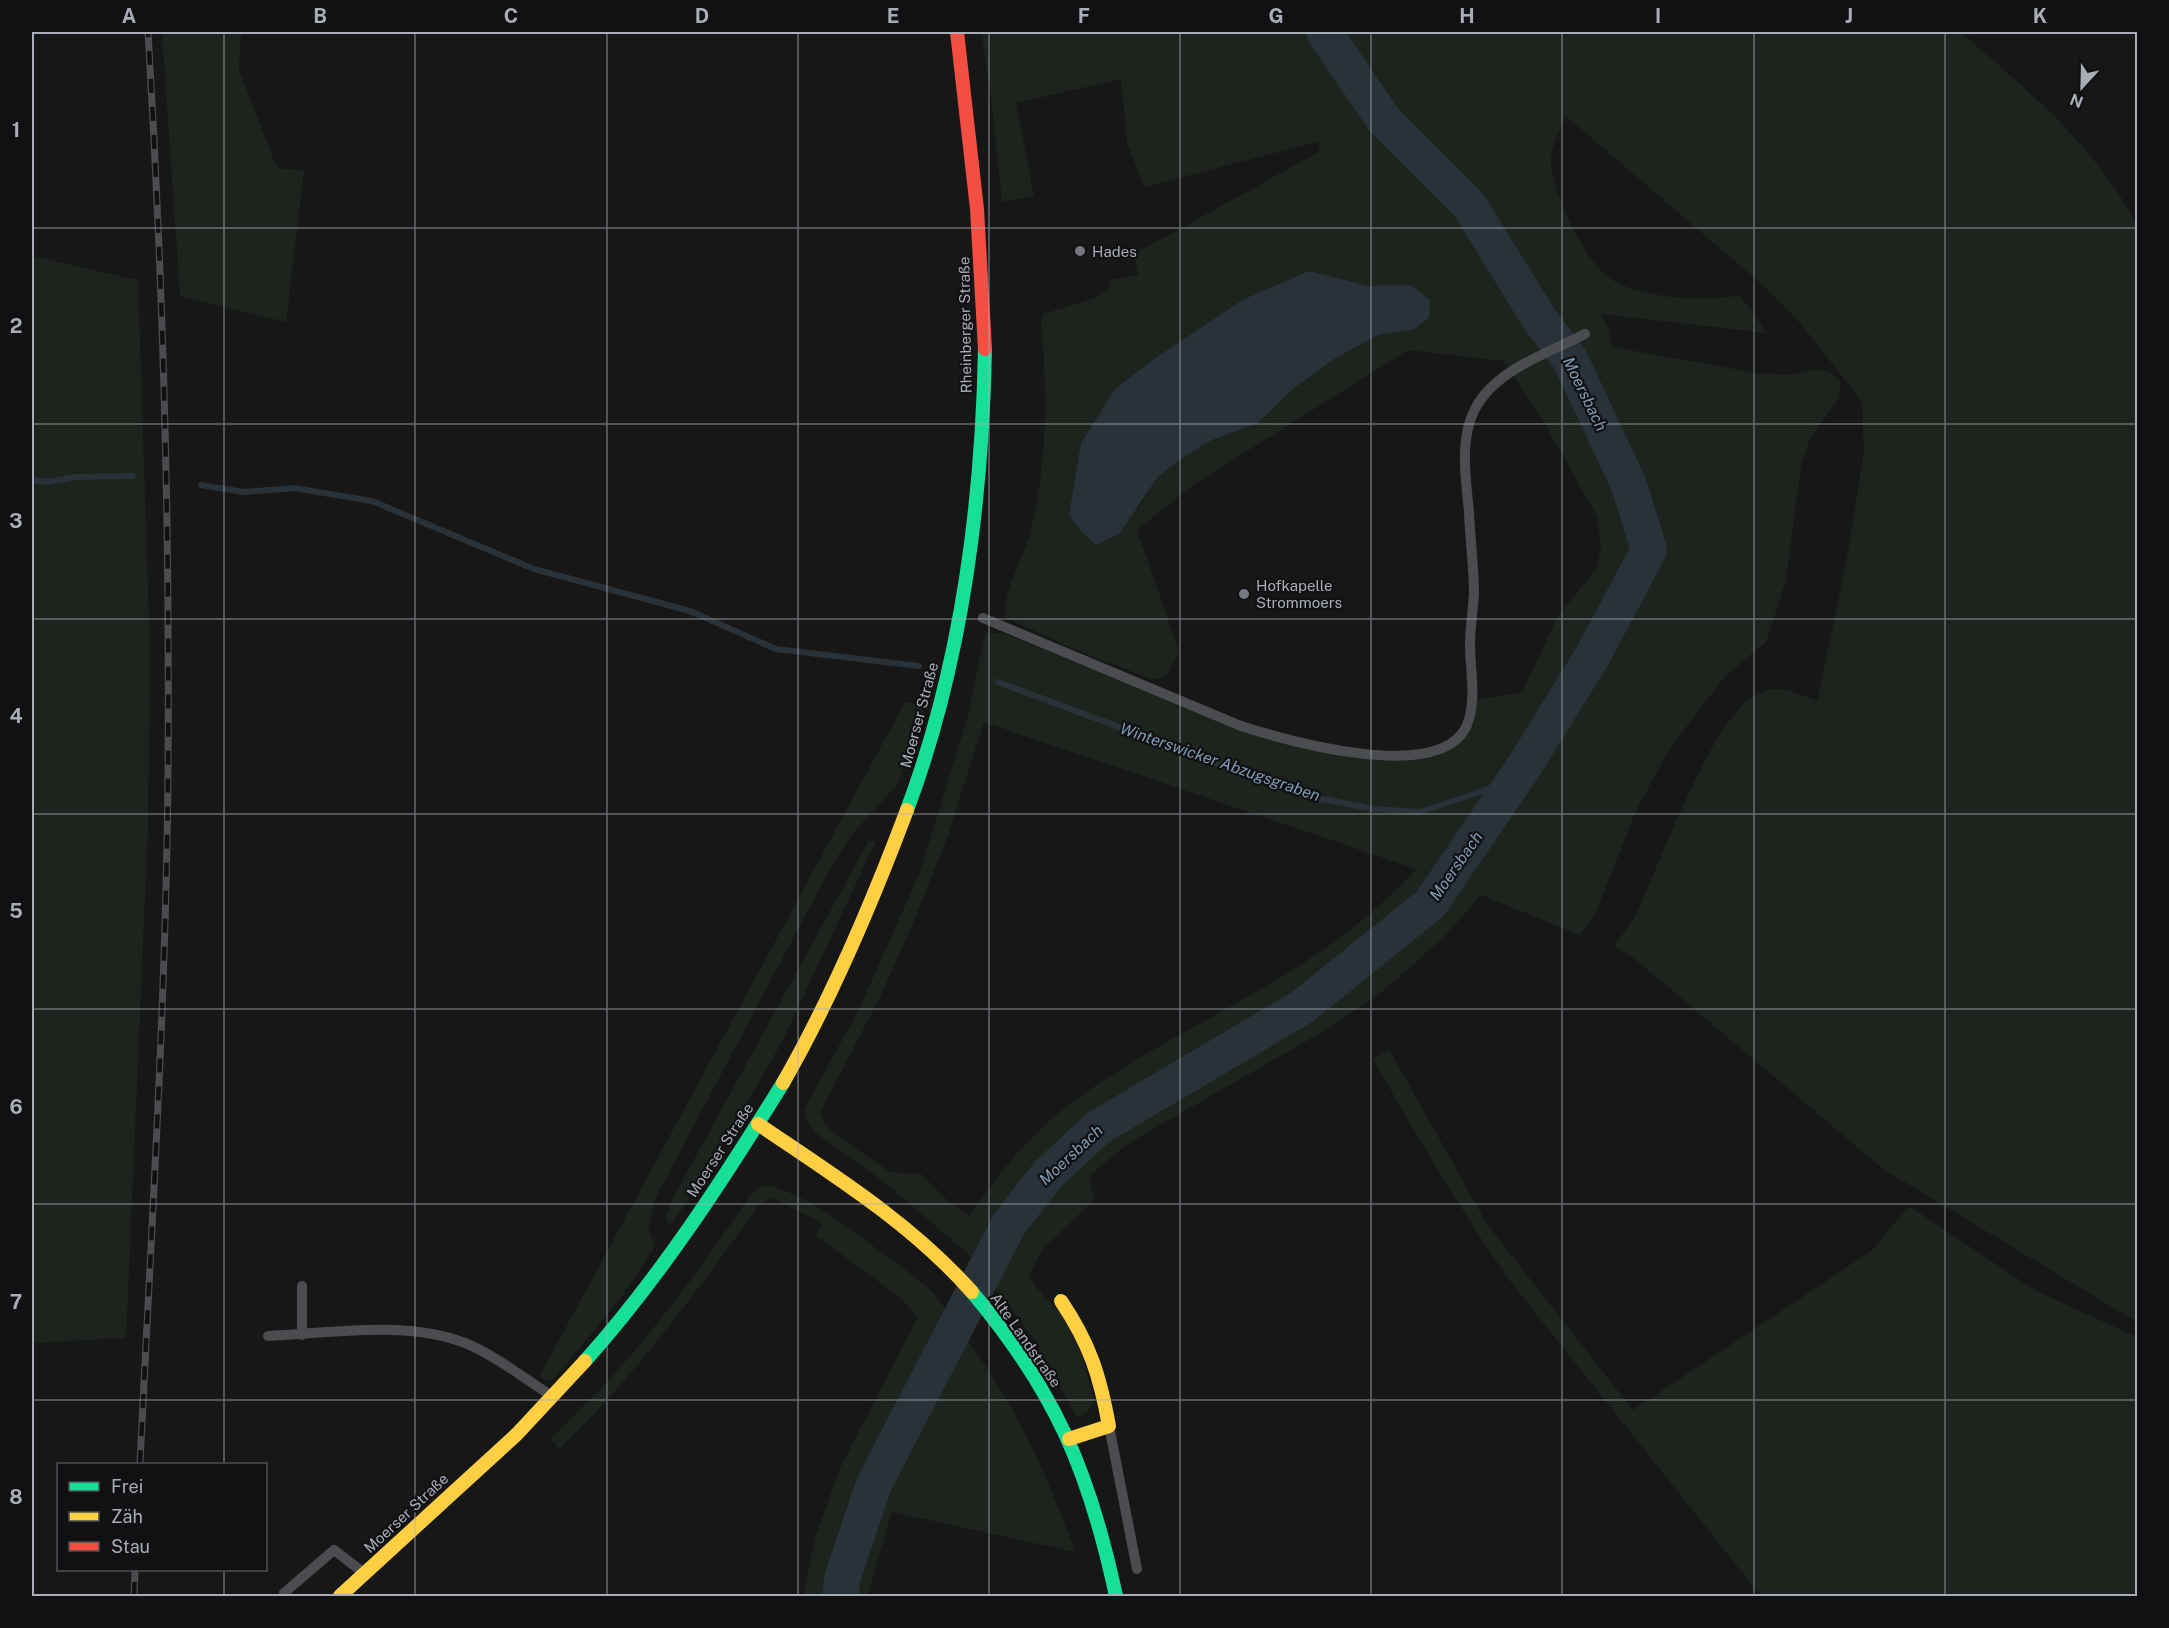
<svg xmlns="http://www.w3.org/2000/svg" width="2169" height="1628" viewBox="0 0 2169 1628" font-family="'Public Sans',sans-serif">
<rect width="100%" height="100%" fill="#171717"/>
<g fill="#1d241e" fill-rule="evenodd">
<polygon points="162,32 241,32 239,70 277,168 304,171 286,322 180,296"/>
<path d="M981,32H1960C2025,87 2099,150 2138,227L2137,1322L1883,1169L1635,959L1614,946C1622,934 1633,922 1639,908C1661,860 1711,722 1753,697C1776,682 1794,692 1817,701L1846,564L1864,452L1862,402L1801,324L1766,288L1567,117C1560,128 1551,146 1551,159C1550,189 1585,263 1611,279C1639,298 1707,303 1740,295L1767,333L1600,314L1609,329L1612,347L1757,373L1792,375L1818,369L1832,373L1840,382L1839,398L1810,439L1801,466L1786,580L1766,642L1725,676L1668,751L1635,813L1595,914L1580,935L1481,895L1444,937L1384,990L1322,1032L1129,1143L1089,1176L1094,1200L1044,1248L1029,1274C1033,1289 1059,1308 1069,1324C1081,1343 1087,1377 1094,1399L1089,1410L1077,1418L1035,1340L967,1253L884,1182L816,1133L807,1122L804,1110L860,1007L920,872L968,716L985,632L1005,634L1225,723L1390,758L1438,756L1459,743L1474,723L1477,700L1522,692L1558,616L1597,568L1601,548L1597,516L1543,421L1504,361L1408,350L1193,485L1137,530L1179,651L1169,672L1162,679H1151L1069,647L1005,617C1004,586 1026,556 1032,525C1048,454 1047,391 1041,319L1043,314L1098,297L1110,287V280L1138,275L1134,254L1321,151L1317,142L1144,187L1127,142L1121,79L1016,103L1034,196L1002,202L990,88ZM1309,271L1368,287L1410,285L1413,330L1378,335L1336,358L1294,388L1258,423L1212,440L1179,460L1158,477L1138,509L1078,472L1081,444L1115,389L1151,361L1242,300ZM984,722L1416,869C1402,887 1384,901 1367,916C1276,994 1159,1035 1065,1108C1026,1138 997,1176 969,1216L950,1203L921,1174L890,1172L835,1134L825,1125L820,1113L881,995L913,923L948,835Z"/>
<polygon points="36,257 138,280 150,651 148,828 126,1338 32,1343 32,258"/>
<polygon points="905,702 924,706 898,784 853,833 832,865 655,1199 648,1227 655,1246 623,1295 554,1379 546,1380 539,1377"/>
<polygon points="876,841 782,1042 704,1176 670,1227 666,1218 673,1198 868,842"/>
<path d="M1389,1049L1487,1224L1633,1410L1871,1251L1909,1206L2036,1291L2137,1337V1589L2129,1596H1761L1513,1285C1461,1212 1417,1136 1373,1059Z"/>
<path d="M771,1186C807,1197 839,1220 869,1243C889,1258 911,1273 930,1290C943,1302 952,1320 963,1334C1015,1404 1045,1469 1075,1552L892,1512L867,1596H803L815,1538L840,1468L918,1317L897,1295L816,1236L822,1223L773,1198L760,1204C698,1290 636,1375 560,1449L550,1439C627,1369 693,1281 751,1194L760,1187Z"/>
</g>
<polygon fill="#2a3239" points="1309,271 1368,286 1410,285 1430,300 1429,318 1413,330 1378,335 1336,358 1294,388 1258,423 1212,440 1179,460 1158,477 1119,534 1096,545 1081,531 1069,515 1081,443 1115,389 1151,361 1242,300"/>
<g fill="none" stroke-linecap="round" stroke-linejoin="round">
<g stroke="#2a3239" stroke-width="6">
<polyline points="32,480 47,482 75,477 133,476"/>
<polyline points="201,485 244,492 294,488 372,501 534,569 690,611 776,649 919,666"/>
<polyline points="998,682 1302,795 1373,809 1420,812 1515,780"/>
</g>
<polyline stroke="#2a3239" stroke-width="36" points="840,1596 843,1576 874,1484 1009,1224 1048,1174 1099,1127 1302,1007 1430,904 1525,765 1593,655 1649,550 1629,485 1570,359 1540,320 1469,205 1384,120 1324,32"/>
<g stroke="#4b4c50" stroke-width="10">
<path d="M983,618L1241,726C1288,741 1441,785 1467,725C1477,701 1470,668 1470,644C1470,627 1473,611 1474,594C1474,567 1470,539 1469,512C1466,480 1459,439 1475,409C1495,370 1548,353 1585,334"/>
<polyline points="302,1335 302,1286"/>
<path d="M268,1336C331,1333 405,1320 465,1343C495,1355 525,1379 552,1396"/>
<polyline points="1109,1426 1137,1569"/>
<polyline points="286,1596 284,1593 334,1550 364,1573"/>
</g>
<g stroke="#16e098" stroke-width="14">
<path d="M907,810C962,663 982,505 985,349"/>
<path d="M972,1292C1055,1391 1089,1470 1116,1596"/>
<path d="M585,1361C661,1276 723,1180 783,1083"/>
</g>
<g stroke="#ffcf43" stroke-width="14">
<path d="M783,1083C833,996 872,903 907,810"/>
<path d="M758,1124C833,1175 911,1223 972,1292"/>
<path d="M1061,1301C1090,1344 1100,1376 1109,1426L1069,1439"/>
<polyline points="340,1596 517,1434 585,1361"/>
</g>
<polyline stroke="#f24e42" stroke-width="14" points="957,32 977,209 985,349"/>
<defs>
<g id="rail">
<path d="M140,1464C151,1234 166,1004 168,773C170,526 163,279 148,32"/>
<polyline points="134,1596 135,1570"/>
</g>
</defs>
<use href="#rail" stroke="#4b4c4f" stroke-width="7"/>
<use href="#rail" stroke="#111113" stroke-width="4.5" stroke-dasharray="14" stroke-linecap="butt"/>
</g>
<path fill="none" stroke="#a8adb8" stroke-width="1.5" stroke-opacity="0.55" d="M224,32V1464M415,32V1596M607,32V1596M798,32V1596M989,32V1596M1180,32V1596M1371,32V1596M1562,32V1596M1754,32V1596M1945,32V1596M32,228H2138M32,424H2138M32,619H2138M32,814H2138M32,1009H2138M32,1204H2138M32,1400H2138M224,1570V1596"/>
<g fill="#757880" stroke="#111113" stroke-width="2">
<circle cx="1080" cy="251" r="6"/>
<circle cx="1244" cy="594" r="6"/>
</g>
<g text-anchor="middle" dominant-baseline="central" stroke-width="4.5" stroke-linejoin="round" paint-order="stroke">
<g font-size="15" fill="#a8adb8" stroke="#111113" text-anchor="start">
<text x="1092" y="251">Hades</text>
<text x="1256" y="585">Hofkapelle<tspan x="1256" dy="17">Strommoers</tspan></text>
</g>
<g font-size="15" fill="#a8adb8" stroke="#111113">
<text transform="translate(965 325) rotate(-91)">Rheinberger Straße</text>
<text transform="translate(919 715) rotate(-75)">Moerser Straße</text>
<text transform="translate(720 1150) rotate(-57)">Moerser Straße</text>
<text transform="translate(1026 1340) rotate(55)">Alte Landstraße</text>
<text transform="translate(406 1513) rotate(-43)">Moerser Straße</text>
</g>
<g font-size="16" font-style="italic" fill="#7f9bb3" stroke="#111113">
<text transform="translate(1585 394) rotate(64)">Moersbach</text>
<text transform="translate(1220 762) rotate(19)">Winterswicker Abzugsgraben</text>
<text transform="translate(1456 866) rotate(-55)">Moersbach</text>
<text transform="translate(1071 1155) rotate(-43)">Moersbach</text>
</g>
</g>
<rect width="2169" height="1628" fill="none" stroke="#111113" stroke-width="66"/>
<rect x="57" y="1463" width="210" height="108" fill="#111113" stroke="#4d4f55" stroke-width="1.5"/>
<rect x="69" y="1482" width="30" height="9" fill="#16e098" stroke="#4d4f55" stroke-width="1.5"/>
<text x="111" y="1493" font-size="18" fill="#a8adb8">Frei</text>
<rect x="69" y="1512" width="30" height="9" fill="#ffcf43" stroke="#4d4f55" stroke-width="1.5"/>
<text x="111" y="1523" font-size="18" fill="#a8adb8">Zäh</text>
<rect x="69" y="1542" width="30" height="9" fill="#f24e42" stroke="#4d4f55" stroke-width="1.5"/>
<text x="111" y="1553" font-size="18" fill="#a8adb8">Stau</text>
<g transform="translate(2082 87) rotate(202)" stroke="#111113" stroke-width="4.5" paint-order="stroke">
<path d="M0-4.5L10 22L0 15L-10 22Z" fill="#a8adb8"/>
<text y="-9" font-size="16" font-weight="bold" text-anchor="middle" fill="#a8adb8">N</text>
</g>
<rect x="33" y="33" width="2103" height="1562" fill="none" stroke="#a8adb8" stroke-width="2"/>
<g font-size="20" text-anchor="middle" font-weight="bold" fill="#a8adb8">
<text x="129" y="23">A</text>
<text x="320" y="23">B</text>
<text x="511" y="23">C</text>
<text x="702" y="23">D</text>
<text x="893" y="23">E</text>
<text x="1084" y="23">F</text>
<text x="1276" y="23">G</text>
<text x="1467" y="23">H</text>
<text x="1658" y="23">I</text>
<text x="1849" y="23">J</text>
<text x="2040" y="23">K</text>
<text x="16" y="137">1</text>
<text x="16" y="333">2</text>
<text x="16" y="528">3</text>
<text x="16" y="723">4</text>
<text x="16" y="918">5</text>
<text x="16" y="1114">6</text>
<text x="16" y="1309">7</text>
<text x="16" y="1504">8</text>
</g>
</svg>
